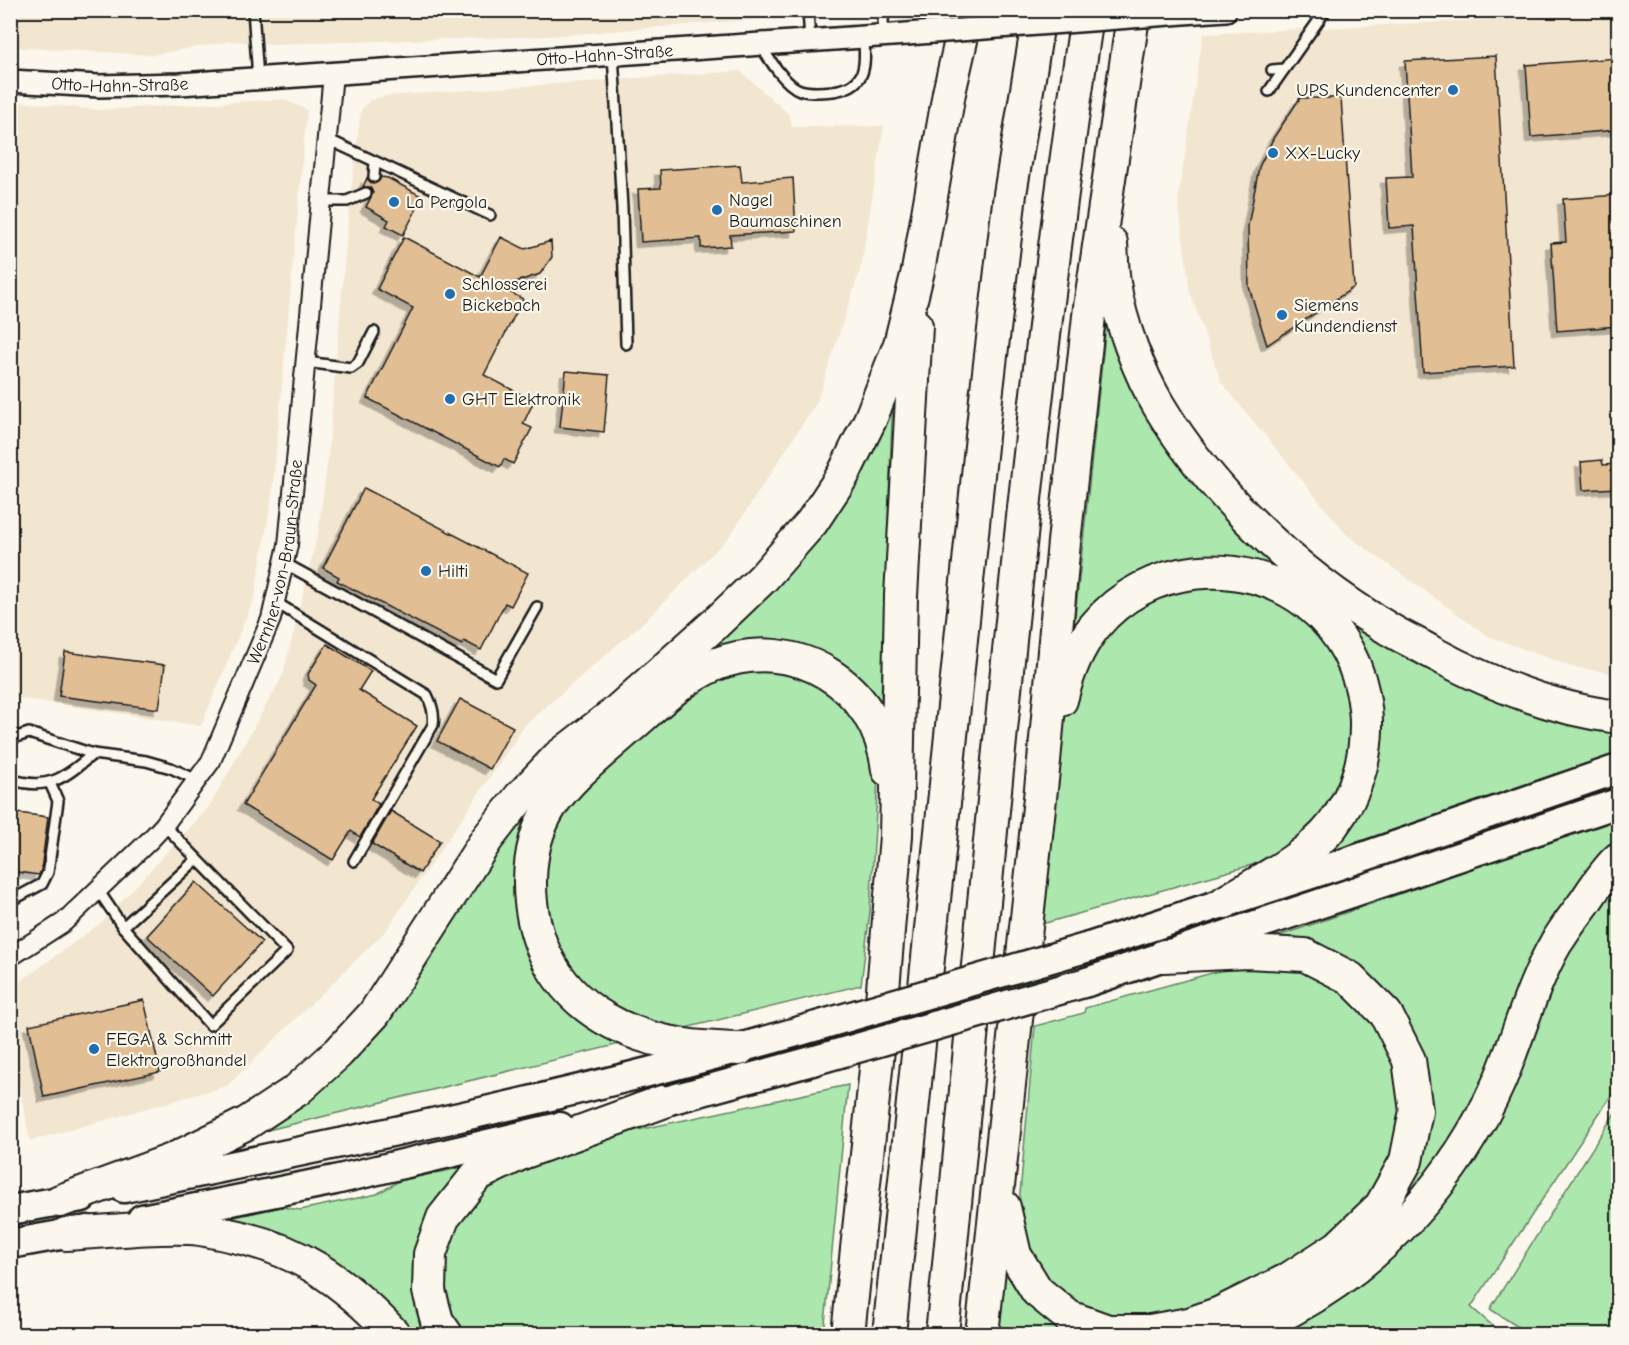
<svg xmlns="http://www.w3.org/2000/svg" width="1629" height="1345" viewBox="0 0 1629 1345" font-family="'Comic Neue',sans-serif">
<defs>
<filter id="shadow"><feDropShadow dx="-5.5" dy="5.5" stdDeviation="0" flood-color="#0004"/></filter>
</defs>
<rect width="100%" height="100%" fill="#fbf7ec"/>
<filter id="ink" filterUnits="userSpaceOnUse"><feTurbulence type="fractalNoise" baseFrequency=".0167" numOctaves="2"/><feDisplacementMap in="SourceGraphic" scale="12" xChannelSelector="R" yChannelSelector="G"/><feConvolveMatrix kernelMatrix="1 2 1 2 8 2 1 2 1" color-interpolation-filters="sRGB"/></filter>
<g filter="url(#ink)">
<g fill="#f3e6d1">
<polygon points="10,11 863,11 549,36 274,44 232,41 152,55 11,47"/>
<polygon points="1618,13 1618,674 1572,667 1488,636 1347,535 1221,382 1190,292 1178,200 1203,34"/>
<polygon points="740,71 789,114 792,127 884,126 861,267 817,402 730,536 646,620 526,724 385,932 227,1086 30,1141 11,1041 10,989 102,922 209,807 283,675 318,533 328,457 349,207 361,110 370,100 385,96"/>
<polygon points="283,99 307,110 272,496 255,596 201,726 11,697 10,101 99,110"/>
</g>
<g fill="#ace8ae" stroke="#648265" stroke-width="1.5">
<polygon points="1108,306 1127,363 1307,583 1618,725 1618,756 1308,859 1372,773 1338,618 1192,562 1073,636"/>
<polygon points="893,393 878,778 870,911 861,985 260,1132 314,1096 383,1027 426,966 523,809 696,648"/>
<polygon points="1173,581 1270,591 1311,619 1340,660 1354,708 1351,757 1332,803 1299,840 1255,864 1042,924 1068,678 1091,634"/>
<polygon points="1618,818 1618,843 1602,856 1481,1089 1442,1158 1391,1215 1412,1172 1402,1016 1376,981 1339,955 1309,944 1276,937"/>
<polygon points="1618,873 1618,1085 1471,1307 1502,1334 1260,1334 1375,1265 1562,954"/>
<polygon points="1278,965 1314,972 1350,992 1383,1030 1403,1078 1404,1129 1392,1168 1358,1212 1283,1271 1188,1312 1108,1320 1057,1299 1017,1227 1035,1026 1084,1013 1085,1008 1230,968"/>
<polygon points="848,1085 824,1334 413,1334 354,1278 211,1222 282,1207 300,1210 377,1194 399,1181"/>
<polygon points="1618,1108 1618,1334 1529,1334 1490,1309"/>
<polygon points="1005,1265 1085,1334 998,1334"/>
</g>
<g fill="#e1be93" stroke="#1c1c1c" stroke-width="1.5" filter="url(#shadow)">
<polygon points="1496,56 1514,366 1423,372 1414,226 1389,228 1386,178 1412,177 1405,61"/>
<polygon points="1618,58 1618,130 1531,137 1526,65"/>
<polygon points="1300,98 1341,98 1354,287 1267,345 1249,287 1248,226 1259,167 1274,137"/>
<polygon points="740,165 742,182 793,178 796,231 730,235 731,246 701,248 701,238 641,242 638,189 661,188 660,170"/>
<polygon points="381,177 388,178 423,197 403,235 386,226 389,220 366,207 373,193 370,187 363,187 367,178 370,182 374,184 379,181"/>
<polygon points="1618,195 1618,326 1557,331 1551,243 1566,242 1563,199"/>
<polygon points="404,237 480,277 501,237 525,249 551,241 552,257 540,274 500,287 523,299 484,375 534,401 523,424 532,428 513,464 504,459 500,467 367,398 413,308 377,289"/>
<polygon points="566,371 609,375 604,432 560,427"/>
<polygon points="1602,460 1603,465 1618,464 1618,488 1583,490 1581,462"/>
<polygon points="364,488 528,573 511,606 505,603 481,650 464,641 462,645 337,581 339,577 323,568"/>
<polygon points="327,644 371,671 359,690 417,726 371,799 379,804 360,837 351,831 333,860 243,805 316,685 309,680 308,674"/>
<polygon points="65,652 165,665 159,709 59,696"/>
<polygon points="460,699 513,727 490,769 437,741"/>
<polygon points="391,811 440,841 420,873 372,844"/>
<polygon points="10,812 48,817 41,870 39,875 10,871"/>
<polygon points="196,882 262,942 213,996 147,936"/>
<polygon points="144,1000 160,1072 44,1097 29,1025"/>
</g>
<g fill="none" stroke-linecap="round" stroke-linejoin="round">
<defs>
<g id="service">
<polyline points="253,10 258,78"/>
<polyline points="808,10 810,40"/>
<polyline points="882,35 884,10"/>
<path d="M761,46C769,59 785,85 800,90C809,93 824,92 833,91C868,86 865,66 864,37"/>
<polyline points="613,54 622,208 626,344"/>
<polyline points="1272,70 1284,69"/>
<polyline points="1269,91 1326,10"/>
<polyline points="327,139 490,215"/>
<polyline points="374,177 375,162"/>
<polyline points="321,201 347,201 366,193"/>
<polyline points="306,362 351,368 358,363 374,332"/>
<polyline points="284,563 496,679 537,607"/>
<path d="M275,602L427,695C432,705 435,714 433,725L354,861"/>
<polyline points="10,739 29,733 93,754 146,761 171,768 197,780"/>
<path d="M10,779C49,792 65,777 93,754"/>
<polyline points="98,890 123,927 210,1025 287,951 164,825"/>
<polyline points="10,901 42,884 48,872 58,801 50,783"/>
<polyline points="123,927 197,859"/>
</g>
<g id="minor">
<path id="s1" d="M10,957L64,922L151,839L164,825L211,761L271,619L288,545L333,74"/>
</g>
<g id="tertiary">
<polyline points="1197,12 1226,10"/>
<path id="s2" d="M10,81L99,86L180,84L907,34"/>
</g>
<g id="trunk">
<polyline points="1089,947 1351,861 1618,769"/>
<polyline points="1087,982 1618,803"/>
<polyline points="640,1108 812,1061"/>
<path d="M124,1188C357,1140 589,1093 817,1026"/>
<polyline points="10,1210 82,1197"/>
<polyline points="142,1219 335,1180 560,1127"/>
<polyline points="10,1244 88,1230"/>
</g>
<g id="motorway">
<path d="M1111,243C1112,256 1112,270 1114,283C1120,322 1139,373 1159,406C1211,493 1297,574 1384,626C1399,636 1416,643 1431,652C1490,684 1552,709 1618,717"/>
<path d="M1061,700C1068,673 1077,648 1095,626C1146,563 1243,554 1307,603C1377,658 1384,758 1332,826C1309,856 1258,882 1225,902"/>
<path d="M739,1049C721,1048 702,1048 685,1045C627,1037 572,1010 546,956C525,911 523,851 550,807C569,778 601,753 627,730C654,707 681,679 714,665C794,633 878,684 888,770"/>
<polyline points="60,1201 172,1160 247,1123 297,1090 338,1053 374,1014 487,839 520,797 558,757 615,713 716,623 763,578 812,522 843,475 870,420 900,344 918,271 949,93 968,10"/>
<polyline points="1004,1207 1015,1255 1037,1291 1069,1317 1108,1331 1150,1331 1189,1324 1220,1313 1287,1280 1338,1247 1381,1206 1406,1161 1416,1111 1409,1060 1386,1014 1350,978 1305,955 1247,952 1164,956"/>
<path d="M66,1234C107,1232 148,1226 189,1228C201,1228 214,1232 225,1234C300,1249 343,1280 394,1334"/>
<polyline points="446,1334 437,1321 429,1291 430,1254 443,1218 477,1175 522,1153 662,1102"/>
<polyline points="848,1334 877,1060 896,836 901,596 916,326"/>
<polyline points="889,1334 986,398 1010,194 1040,10"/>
<path d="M942,1334C987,893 1021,450 1088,10"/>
<polyline points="982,1334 1044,761 1064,542 1090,307 1134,10"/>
<path d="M1237,1334C1254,1327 1273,1320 1291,1310C1382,1261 1457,1177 1499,1082C1519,1036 1531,986 1556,943C1565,929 1575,915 1585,902C1595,887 1605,871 1618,859"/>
</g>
</defs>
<use href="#service" stroke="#1c1c1c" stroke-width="14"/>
<use href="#minor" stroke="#1c1c1c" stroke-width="22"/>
<use href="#tertiary" stroke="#1c1c1c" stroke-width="26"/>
<use href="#trunk" stroke="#1c1c1c" stroke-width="33"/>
<use href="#motorway" stroke="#1c1c1c" stroke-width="36"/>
<use href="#service" stroke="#fbf7ec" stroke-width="9"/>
<use href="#minor" stroke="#fbf7ec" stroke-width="18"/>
<use href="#tertiary" stroke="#fbf7ec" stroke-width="21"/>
<use href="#trunk" stroke="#fbf7ec" stroke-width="28"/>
<use href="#motorway" stroke="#fbf7ec" stroke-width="32"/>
<defs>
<polyline id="tertiary-bridge" points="907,34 1197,12"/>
<g id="trunk-bridge">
<polyline points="817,1026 1089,947"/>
<polyline points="812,1061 1087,982"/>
</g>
</defs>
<use href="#tertiary-bridge" stroke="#1c1c1c" stroke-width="26" stroke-linecap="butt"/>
<use href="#trunk-bridge" stroke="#1c1c1c" stroke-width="33" stroke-linecap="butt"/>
<use href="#tertiary-bridge" stroke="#fbf7ec" stroke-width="21"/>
<use href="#trunk-bridge" stroke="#fbf7ec" stroke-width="28"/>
</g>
</g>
<g fill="#1f6fb2" stroke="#fbf7ec" stroke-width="2">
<circle cx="1453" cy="90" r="6"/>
<circle cx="1273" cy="153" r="6"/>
<circle cx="394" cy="202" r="6"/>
<circle cx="717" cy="210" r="6"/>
<circle cx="450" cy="294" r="6"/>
<circle cx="1282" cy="315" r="6"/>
<circle cx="450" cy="399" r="6"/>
<circle cx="426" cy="571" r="6"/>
<circle cx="94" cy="1049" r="6"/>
</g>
<g text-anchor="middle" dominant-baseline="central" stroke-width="4.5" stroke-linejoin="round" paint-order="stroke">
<g font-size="18" fill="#1c1c1c" stroke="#fbf7ec">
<text stroke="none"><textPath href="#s2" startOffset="596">Otto-Hahn-Straße</textPath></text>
<text stroke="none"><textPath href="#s2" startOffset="110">Otto-Hahn-Straße</textPath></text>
<text stroke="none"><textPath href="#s1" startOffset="494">Wernher-von-Braun-Straße</textPath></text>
</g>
<g font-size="18" fill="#1c1c1c" stroke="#fbf7ec" text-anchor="start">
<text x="1441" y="90" text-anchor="end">UPS Kundencenter</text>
<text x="1285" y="153">XX-Lucky</text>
<text x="729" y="200">Nagel<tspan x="729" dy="21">Baumaschinen</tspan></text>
<text x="406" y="202">La Pergola</text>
<text x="462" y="284">Schlosserei<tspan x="462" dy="21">Bickebach</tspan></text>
<text x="1294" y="305">Siemens<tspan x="1294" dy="21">Kundendienst</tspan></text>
<text x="462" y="399">GHT Elektronik</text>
<text x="438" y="571">Hilti</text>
<text x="106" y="1039">FEGA &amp; Schmitt<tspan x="106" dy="21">Elektrogroßhandel</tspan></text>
</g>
</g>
<rect width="1629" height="1345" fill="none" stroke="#fbf7ec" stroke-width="36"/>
<rect x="18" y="18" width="1593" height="1309" fill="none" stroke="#1c1c1c" stroke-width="2" filter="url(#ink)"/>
</svg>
